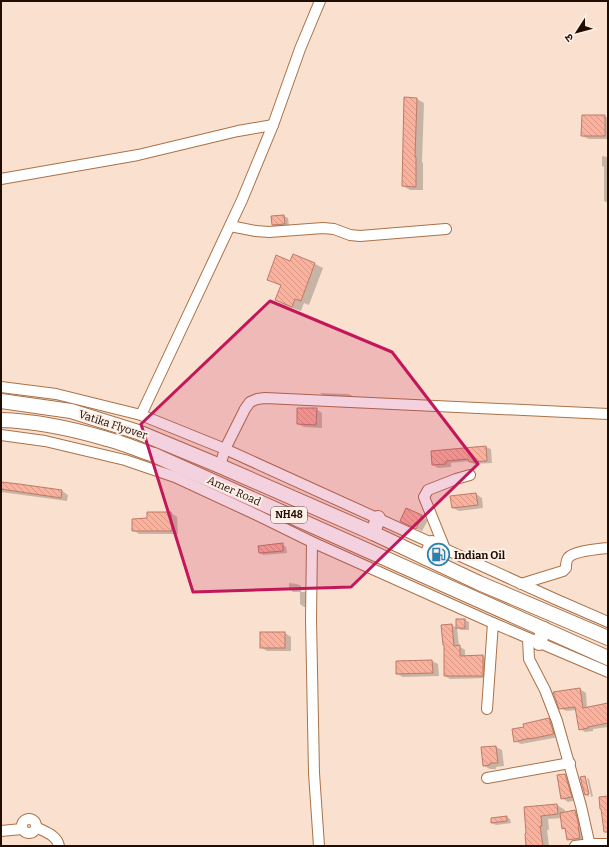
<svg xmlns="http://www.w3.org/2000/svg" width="609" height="847" viewBox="0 0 609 847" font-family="Bitter,'Noto Sans Devanagari',serif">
<defs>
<pattern id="building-back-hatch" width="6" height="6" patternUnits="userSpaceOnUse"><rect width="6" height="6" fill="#fab19d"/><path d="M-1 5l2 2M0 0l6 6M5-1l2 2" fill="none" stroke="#d69785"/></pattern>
</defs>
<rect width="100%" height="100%" fill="#fae1cf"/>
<g fill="#0003">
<polygon points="417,99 424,103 422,162 423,163 423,190 410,190 403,186"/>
<polygon points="604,116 608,118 608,203 604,201 604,167 602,166 602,156 607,157 607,139 589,139 582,136"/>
<polygon points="284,216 288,218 289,226 276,227 272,225 272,217"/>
<polygon points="293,255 315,264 323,268 309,305 304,303 301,311 284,305 276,300 281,286 268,279 290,262"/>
<polygon points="320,393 349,394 356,398 326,397"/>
<polygon points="316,409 322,413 322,428 304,427 298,424"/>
<polygon points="486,447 491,449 492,463 474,464 469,461 451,463 451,467 438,468 433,465"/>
<polygon points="1,483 19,485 62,491 68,495 67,501 1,492"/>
<polygon points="476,494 482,498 483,508 459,511 453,508"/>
<polygon points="407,509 428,520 422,531 408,525"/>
<polygon points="148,513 171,513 177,517 178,534 139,534 133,530 148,519"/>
<polygon points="282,544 286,547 287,553 263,555 260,553"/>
<polygon points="289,583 297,584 301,586 301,592 305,592 309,594 308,607 304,607 300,604 300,592 293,592 289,589"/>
<polygon points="457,620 465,620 469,622 469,630 461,630 457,628 459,646 465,650 465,656 483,656 488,659 488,678 450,679 445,676 452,625 457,628"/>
<polygon points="285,633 291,637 291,651 267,651 261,647"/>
<polygon points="432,661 438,664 439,676 403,677 397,674"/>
<polygon points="580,689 586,693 587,708 608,704 608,727 593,729 593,731 585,732 580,729 576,710 566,711 560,708"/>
<polygon points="549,720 555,723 559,737 521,744 515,741"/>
<polygon points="496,747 502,750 504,766 496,767 496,769 490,769 484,766"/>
<polygon points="565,775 571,779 577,800 568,802 562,798"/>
<polygon points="585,777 589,779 593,796 591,797 587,778 585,778 589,797 586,795 581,778"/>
<polygon points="557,805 565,810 565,813 575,811 581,815 585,840 574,842 568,839 567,830 563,828 562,818 548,819 549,830 547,830 549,846 527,846 527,834 525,808"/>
<polygon points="506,817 510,819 511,823 496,825 492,823"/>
</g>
<g fill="url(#building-back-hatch)" stroke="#be7a67">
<polygon points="404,97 417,98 415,157 416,157 416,187 402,186"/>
<polygon points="582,115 605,115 605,136 581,136"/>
<polygon points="284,215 285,224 272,225 271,216"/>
<polygon points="293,254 315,263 301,301 295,299 292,307 275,300 281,285 267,280 276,255 290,261"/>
<polygon points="297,408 317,408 316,425 297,424"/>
<polygon points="486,446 487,461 469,462 468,459 446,461 446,464 432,465 431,451"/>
<polygon points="1,482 19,484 62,490 61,498 1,489"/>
<polygon points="476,493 478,505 452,508 450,496"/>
<polygon points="406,508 422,515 416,529 400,521"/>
<polygon points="147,512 171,512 172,531 132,531 132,519 147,518"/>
<polygon points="283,543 283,551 259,553 258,546"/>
<rect x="456" y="619" width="9" height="9"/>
<polygon points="452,624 454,646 460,645 460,656 483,655 483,676 444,676 444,645 443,645 441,625"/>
<rect x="260" y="632" width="25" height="16"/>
<polygon points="432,660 433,673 396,674 396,661"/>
<polygon points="580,688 583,708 608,703 608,723 588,727 588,728 579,730 575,707 559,709 553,692"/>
<polygon points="549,718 554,734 530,739 530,738 514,742 512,729 524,727 523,724"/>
<polygon points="496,746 498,763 490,763 490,765 483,766 481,747"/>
<polygon points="565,774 572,797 561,799 557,775"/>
<polygon points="585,776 589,794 585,795 580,777"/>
<polygon points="608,796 608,832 604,832 601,809 600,809 599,797"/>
<polygon points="557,804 558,814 541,816 542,826 540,826 543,846 526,846 525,834 526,833 524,807"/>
<polygon points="575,810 579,826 578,826 580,838 567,840 565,828 562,829 560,813"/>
<polygon points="507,816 507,821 491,823 491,818"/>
</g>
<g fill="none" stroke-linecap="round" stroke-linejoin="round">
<defs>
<g id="minor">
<polyline points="1,179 138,155 238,131 273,125"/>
<polyline points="230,226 256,231 269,232 323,228 334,229 350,235 360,236 446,229"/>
<polyline points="1,387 56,394 141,415 225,449 555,599 608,622"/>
<polyline points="141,415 242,200 273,125 300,49 320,1"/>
<polyline points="1,435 45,441 87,451 125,460 175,477 259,516 312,542 493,623 608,672"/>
<polyline points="220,466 225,449 245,409 250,402 257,399 265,398 608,414"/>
<polyline points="312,542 311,619 314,773 319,846"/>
<polyline points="445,549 424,497 428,490 456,479 470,475"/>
<path d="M521,584L563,571L566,568C566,564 566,561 568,558C573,551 599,549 608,548"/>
<polyline points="528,638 529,659 545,690 557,721 581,806 590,846"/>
<polyline points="487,709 493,623"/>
<polyline points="487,778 570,763"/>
<circle cx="29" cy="826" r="7"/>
<path d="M36,827C45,832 57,835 59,846"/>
<polyline points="1,831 22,829"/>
<polyline points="575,846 590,844 608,844"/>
</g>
<g id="highway">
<polyline points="1,401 71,411 138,432 220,466 373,533 479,583 608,638"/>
<path d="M1,420C37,421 73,429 107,439C123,443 139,450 154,455L608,658"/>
<polyline points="373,533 378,518"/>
<polyline points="426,558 432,543"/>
<polyline points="539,643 544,629"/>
</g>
</defs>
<use href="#minor" stroke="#aa7249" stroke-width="12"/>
<use href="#highway" stroke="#aa7249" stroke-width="16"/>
<use href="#minor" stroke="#fff" stroke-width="10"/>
<use href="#highway" stroke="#fff" stroke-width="14"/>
</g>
<path fill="#c2185b" fill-opacity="0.2" stroke="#c2185b" stroke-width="3" stroke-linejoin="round" d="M270,301L392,352L478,464L351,587L193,592L141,424Z"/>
<defs>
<symbol id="fuel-ring" viewBox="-11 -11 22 22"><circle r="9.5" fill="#fdf0e8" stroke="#2981b0" stroke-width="1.5"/><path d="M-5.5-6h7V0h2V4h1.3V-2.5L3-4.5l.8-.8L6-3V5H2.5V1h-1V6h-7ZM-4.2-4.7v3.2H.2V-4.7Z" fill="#2981b0"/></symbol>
</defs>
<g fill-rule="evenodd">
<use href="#fuel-ring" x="426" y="542" width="25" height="25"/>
</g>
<g text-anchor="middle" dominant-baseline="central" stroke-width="4" stroke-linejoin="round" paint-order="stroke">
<rect fill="#fdf0e8" stroke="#635046" stroke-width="1" x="271" y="507" width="36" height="16" rx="3"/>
<g font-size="10" font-weight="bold" fill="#210c00">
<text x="289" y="515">NH48</text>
</g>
<g font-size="11" fill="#210c00" stroke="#fdf0e8">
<text transform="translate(113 425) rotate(18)">Vatika Flyover</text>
<text transform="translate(234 491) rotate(24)">Amer Road</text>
</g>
<g font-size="11" font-weight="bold" fill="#210c00" stroke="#fdf0e8" text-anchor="start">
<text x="454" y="555">Indian Oil</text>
</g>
</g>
<rect width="609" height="847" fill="none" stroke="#210c00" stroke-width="4"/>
<g transform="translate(577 32) rotate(234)" stroke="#fdf0e8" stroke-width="3" paint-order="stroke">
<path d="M0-3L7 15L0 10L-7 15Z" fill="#210c00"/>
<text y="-6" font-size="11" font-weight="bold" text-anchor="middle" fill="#210c00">उ</text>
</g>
</svg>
